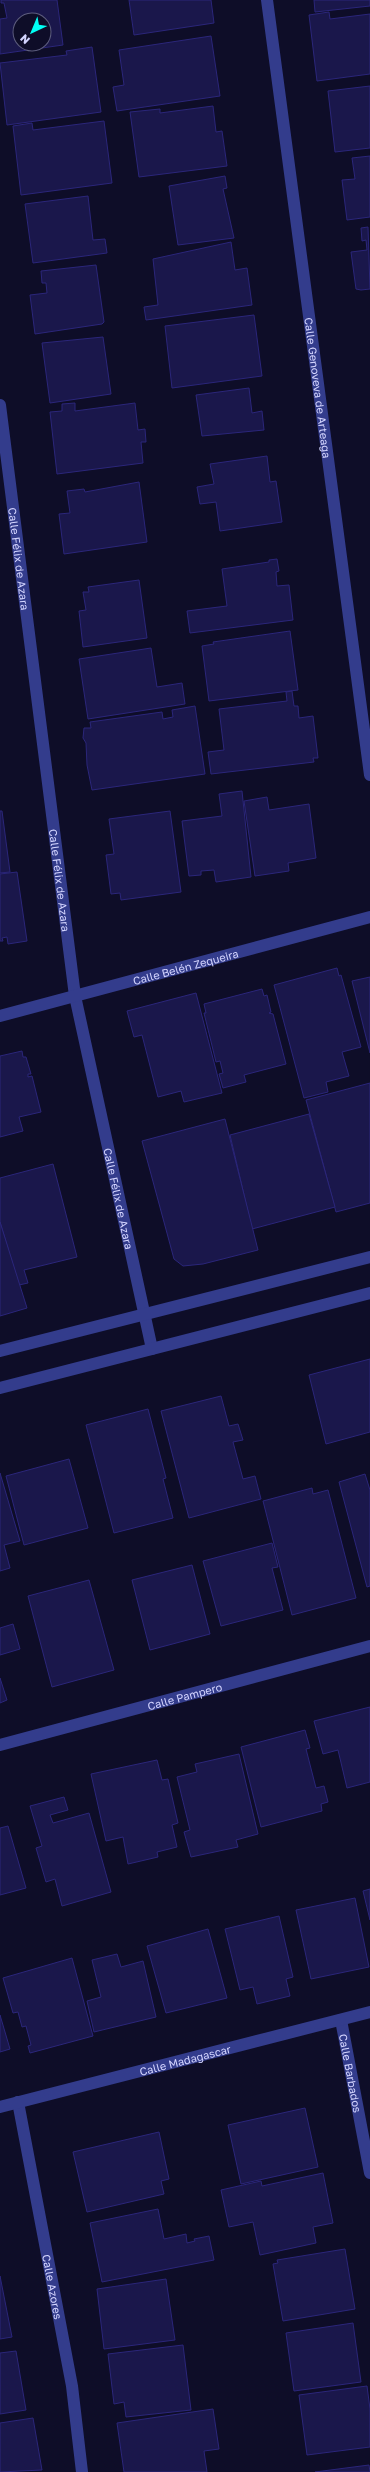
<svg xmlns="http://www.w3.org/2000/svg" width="370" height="2472" viewBox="0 0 370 2472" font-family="'Golos Text',sans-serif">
<rect width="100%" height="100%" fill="#0e0d28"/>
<g fill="#1a174b" stroke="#2b267a" fill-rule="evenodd">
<path d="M1,0H57L63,45L0,54V19L7,18L4,3H1ZM20,20H44V44H20Z"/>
<polygon points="129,0 211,0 214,23 134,35"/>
<polygon points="314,0 370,0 370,6 315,12"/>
<polygon points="329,12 330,19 370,14 370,74 317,81 309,15"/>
<polygon points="211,36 220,96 117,111 113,87 124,85 119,50"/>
<polygon points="92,47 101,112 7,125 0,63 67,55 66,51"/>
<polygon points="370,86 370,148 335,152 328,91"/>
<polygon points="213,106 216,132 222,131 227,166 139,177 130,112 160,109 160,113"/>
<polygon points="104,121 112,183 21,195 13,126 32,123 33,130"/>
<polygon points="370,156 370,217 347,220 342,180 355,179 352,158"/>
<polygon points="225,176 227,188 223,189 234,238 178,245 169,186"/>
<polygon points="88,196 93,240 105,239 107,253 33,263 25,204"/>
<polygon points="368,227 370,289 361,290 356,289 351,252 367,250 366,240 362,241 361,228"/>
<polygon points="231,242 235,270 247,268 252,305 146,320 144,307 158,305 153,259"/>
<polygon points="96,265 104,322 102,324 35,334 30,295 47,293 46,283 42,283 41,271"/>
<polygon points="254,315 262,376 172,388 165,326"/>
<polygon points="103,337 111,394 50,403 42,343"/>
<polygon points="249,388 252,413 262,411 264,430 202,436 196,395"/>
<polygon points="75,403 75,411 135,403 138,430 145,429 146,442 141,442 143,463 57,474 50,412 62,411 62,404"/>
<polygon points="267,456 270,482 276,481 282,522 220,531 216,502 200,504 197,487 214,484 210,464"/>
<polygon points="139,482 147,542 64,554 59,514 70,513 67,491 84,489 85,492"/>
<polygon points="277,559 279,571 276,572 277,586 289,585 293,620 190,633 187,611 227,606 222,569 269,562 269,560"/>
<polygon points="139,580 147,638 83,647 79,611 86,610 83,592 89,592 88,587"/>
<polygon points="290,631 298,690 209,701 202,646 214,644 213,642"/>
<polygon points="151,648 157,687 182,683 185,704 88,719 79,659"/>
<polygon points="292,691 294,706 298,706 299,718 313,716 318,758 313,758 314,762 211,774 208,752 224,750 219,709 287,701 286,692"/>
<polygon points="195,706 205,774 92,790 87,765 86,743 83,738 84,728 91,728 90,722 162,712 163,719 173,717 172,710"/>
<polygon points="242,791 251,877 216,882 214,870 201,871 201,875 189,876 182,821 222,816 219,794"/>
<polygon points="267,797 269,810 309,804 316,858 288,863 289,871 255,876 244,801"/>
<polygon points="0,811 2,811 10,872 0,873"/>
<polygon points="170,811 181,892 121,900 120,893 111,894 106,855 114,854 109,819"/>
<polygon points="17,872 27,941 8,944 7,937 2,938 3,941 0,941 0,874"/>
<polygon points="337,968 339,976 341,975 361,1047 342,1052 349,1076 326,1082 328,1092 304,1098 274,985"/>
<polygon points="370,977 370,1053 352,981"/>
<polygon points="262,989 264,996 267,995 271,1012 269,1013 273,1014 286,1064 244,1075 246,1082 223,1088 219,1074 223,1073 220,1061 216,1062 204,1013 206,1013 204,1004"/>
<polygon points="196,993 222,1093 184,1102 181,1091 158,1097 142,1035 134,1037 127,1011"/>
<polygon points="22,1051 23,1057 26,1057 31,1074 28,1074 28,1077 32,1076 41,1112 19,1117 23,1131 0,1137 0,1056"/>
<polygon points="370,1083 370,1203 336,1212 306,1100"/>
<polygon points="309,1114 335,1207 252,1229 230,1135"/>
<polygon points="225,1119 258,1250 203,1264 183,1266 174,1259 142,1141"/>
<polygon points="53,1164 77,1257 24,1270 28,1283 19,1285 0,1222 0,1178"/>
<polygon points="0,1222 27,1308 0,1316"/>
<polygon points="370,1359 370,1432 326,1444 309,1375"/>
<polygon points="221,1396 229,1426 238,1424 243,1440 233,1442 243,1479 255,1476 261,1499 189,1518 161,1411"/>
<polygon points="148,1409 166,1478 163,1479 173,1518 114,1533 86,1425"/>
<polygon points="69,1459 88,1528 24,1545 6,1476"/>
<polygon points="0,1473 20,1541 4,1545 10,1568 0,1571"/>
<polygon points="365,1474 370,1490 370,1586 367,1587 339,1482"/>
<polygon points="312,1488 313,1494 328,1490 356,1598 292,1615 263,1501"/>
<polygon points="272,1543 278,1567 272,1568 283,1610 221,1626 203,1561"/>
<polygon points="192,1565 210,1634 150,1650 132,1580"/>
<polygon points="89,1580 114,1670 52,1687 28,1596"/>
<polygon points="13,1624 20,1649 0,1655 0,1628"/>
<polygon points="0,1678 7,1700 0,1703"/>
<polygon points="370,1707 370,1782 347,1788 338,1750 323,1754 314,1721"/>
<polygon points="305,1730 310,1748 306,1749 316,1788 324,1786 328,1802 321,1804 322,1811 261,1827 241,1747"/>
<polygon points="239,1754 258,1834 236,1840 238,1847 191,1857 184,1832 190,1830 177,1777 197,1772 195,1764"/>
<polygon points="157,1760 162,1780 168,1779 178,1823 172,1825 177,1847 157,1852 158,1857 128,1864 123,1837 106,1841 91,1774"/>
<polygon points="64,1797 68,1810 50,1815 53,1823 89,1813 111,1892 62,1906 55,1879 46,1882 36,1848 42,1846 30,1806"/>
<polygon points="8,1826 26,1888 0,1895 0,1828"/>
<polygon points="370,1889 370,1920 363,1891"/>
<polygon points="355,1898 369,1967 311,1979 296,1910"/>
<polygon points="279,1916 293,1977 286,1979 290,1996 257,2004 253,1987 240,1990 225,1929"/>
<polygon points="208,1929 227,1998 166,2013 147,1946"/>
<polygon points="117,1954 121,1967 143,1961 156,2017 94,2032 87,2001 101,1997 92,1960"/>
<polygon points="72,1958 93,2036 30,2053 28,2046 31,2045 26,2026 22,2027 18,2012 13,2013 3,1978"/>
<polygon points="0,2015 10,2049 0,2052"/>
<polygon points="305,2108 318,2167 241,2184 228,2125"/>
<polygon points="159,2132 169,2179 161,2181 164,2194 87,2212 73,2152"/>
<polygon points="323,2173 333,2223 313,2227 316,2243 260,2255 253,2222 229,2227 221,2190 261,2181 262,2186"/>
<polygon points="158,2209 164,2239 186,2234 187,2243 195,2241 194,2239 209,2236 214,2260 102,2282 90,2223"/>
<polygon points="345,2249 355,2309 283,2321 273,2264 278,2263 277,2260"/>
<polygon points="0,2276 12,2337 0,2339"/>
<polygon points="166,2279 175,2340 104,2349 97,2289"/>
<polygon points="353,2323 361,2382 294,2391 286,2333"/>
<polygon points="183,2345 191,2410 126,2417 124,2402 114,2404 108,2354"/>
<polygon points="16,2351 26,2410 0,2414 0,2353"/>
<polygon points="367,2386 370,2409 370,2447 307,2455 299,2395"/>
<polygon points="213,2409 219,2449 204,2451 207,2472 124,2472 117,2423"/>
<polygon points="33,2418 42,2470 0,2472 0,2423"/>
<polygon points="369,2465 370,2472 315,2472"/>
</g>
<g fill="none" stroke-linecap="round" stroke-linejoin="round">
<g stroke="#333c8c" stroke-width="12">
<path id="s1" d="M267,0L370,775"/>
<path id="s2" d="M0,405L75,996L152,1349"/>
<path id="s3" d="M0,1016L370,917"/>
<polyline points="0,1351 370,1257"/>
<polyline points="0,1388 370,1293"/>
<path id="s4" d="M0,1745L370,1646"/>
<path id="s5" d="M341,2020L370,2173"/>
<path id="s6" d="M18,2102L72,2386L82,2472"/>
<path id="s7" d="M0,2107L370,2012"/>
</g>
</g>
<g text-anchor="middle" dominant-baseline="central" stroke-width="3" stroke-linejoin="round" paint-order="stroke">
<g font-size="11" fill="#d4d5ff" stroke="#0e0d28">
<text stroke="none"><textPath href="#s1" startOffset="391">Calle Genoveva de Arteaga</textPath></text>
<text stroke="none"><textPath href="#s2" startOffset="155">Calle Félix de Azara</textPath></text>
<text stroke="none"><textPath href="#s2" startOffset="479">Calle Félix de Azara</textPath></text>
<text stroke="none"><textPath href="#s3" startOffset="192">Calle Belén Zequeira</textPath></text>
<text stroke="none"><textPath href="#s2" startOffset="803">Calle Félix de Azara</textPath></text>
<text stroke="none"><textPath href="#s4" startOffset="191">Calle Pampero</textPath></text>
<text stroke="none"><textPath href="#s7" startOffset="191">Calle Madagascar</textPath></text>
<text stroke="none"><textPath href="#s5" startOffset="54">Calle Barbados</textPath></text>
<text stroke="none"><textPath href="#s6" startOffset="188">Calle Azores</textPath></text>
</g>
</g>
<g transform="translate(32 32) rotate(224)"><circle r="19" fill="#0e0d28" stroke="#5d5d7e"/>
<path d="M0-3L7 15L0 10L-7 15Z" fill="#00fff4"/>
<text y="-6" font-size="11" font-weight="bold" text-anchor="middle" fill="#d4d5ff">N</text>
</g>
</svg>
